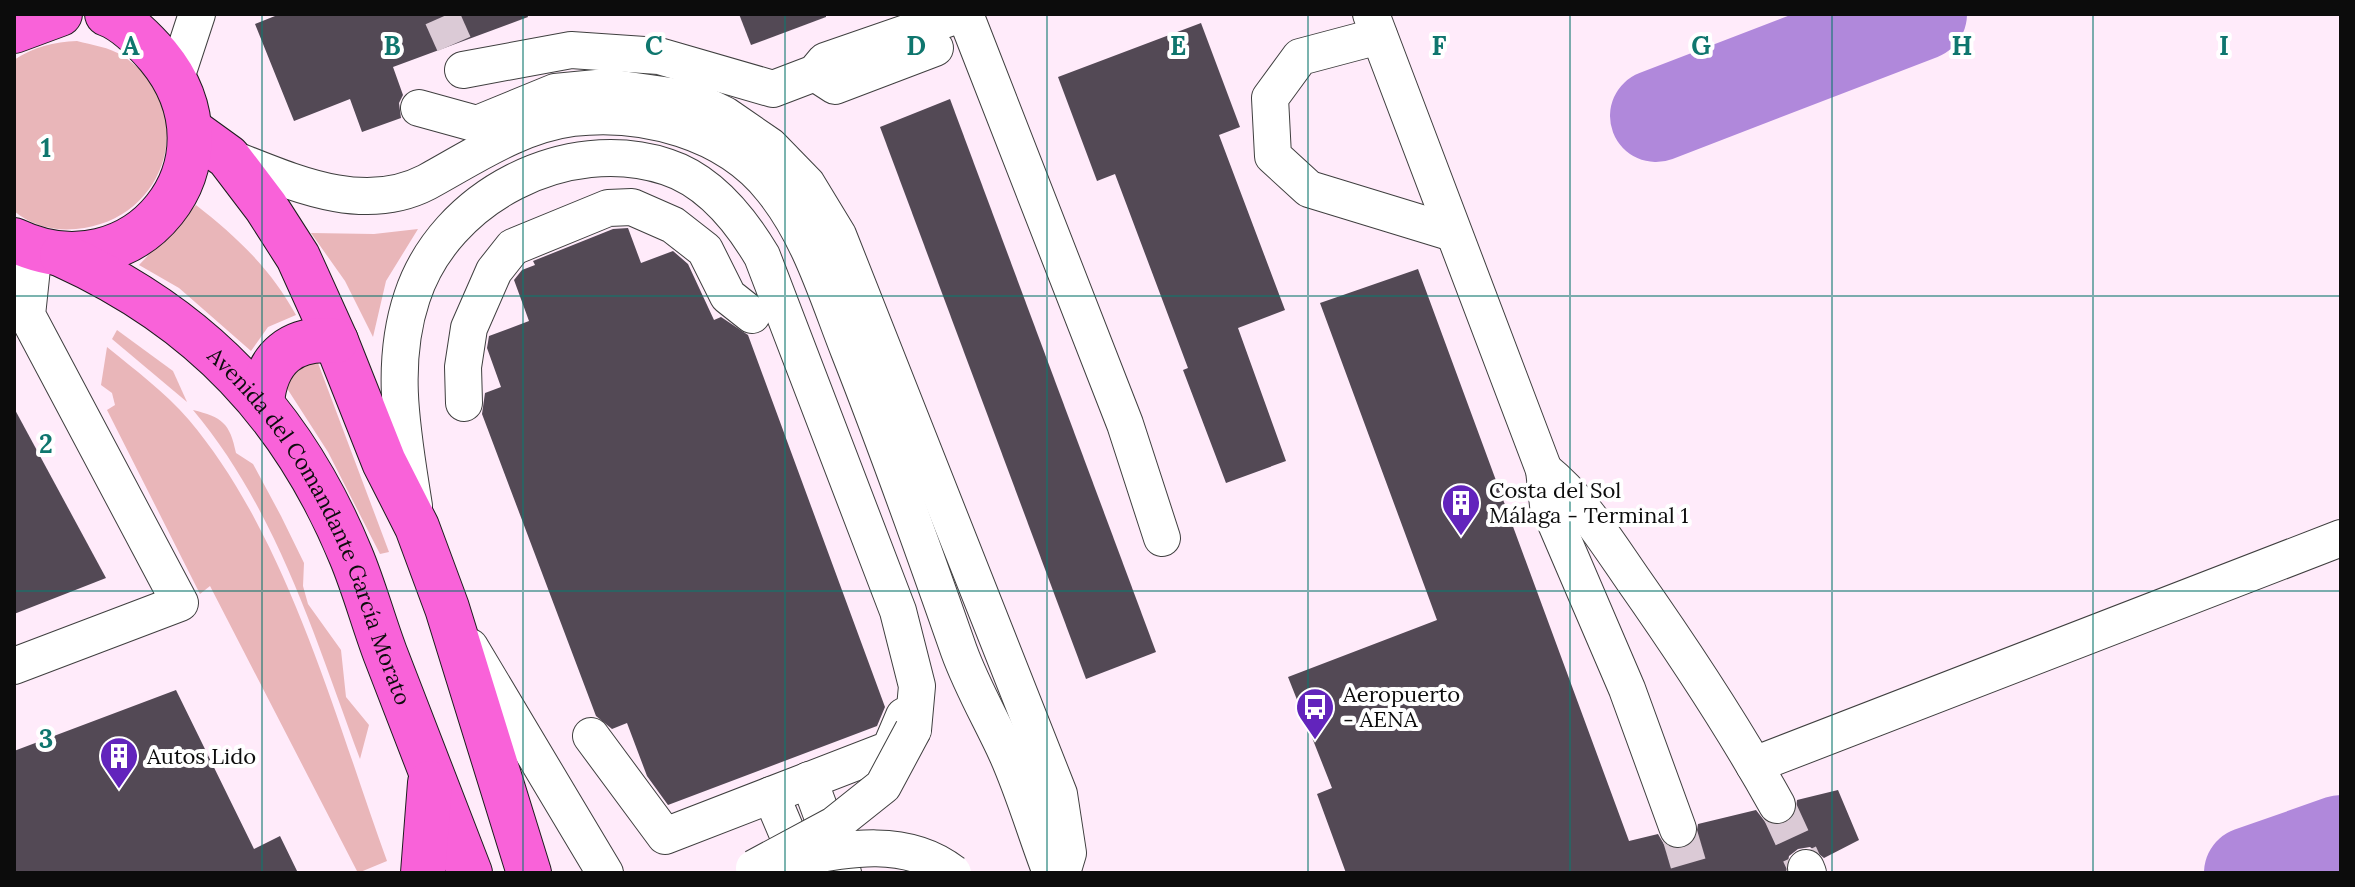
<svg xmlns="http://www.w3.org/2000/svg" width="2355" height="887" viewBox="0 0 2355 887" font-family="Lora,serif">
<rect width="100%" height="100%" fill="#ffebfa"/>
<g fill="#e9b6b9">
<path d="M77,41C92,45 109,47 123,56C201,108 169,221 76,229C53,231 32,226 14,211V60C33,47 54,42 77,41Z"/>
<path d="M196,205C237,237 271,269 296,315L268,327L251,351L179,288L139,265Z"/>
<polygon points="418,229 386,281 373,337 345,281 311,233 374,234"/>
<polygon points="117,330 173,371 187,402 112,339"/>
<path d="M107,347C135,370 165,392 189,420C288,537 335,718 387,861L358,873L210,586L200,594L107,410L115,405L112,393L101,385Z"/>
<polygon points="296,361 318,363 389,552 380,554 328,452 281,379"/>
<path d="M193,410C222,417 230,423 236,453L253,464L281,516L304,563L303,586L308,604L341,650L346,697L369,725L360,759C315,638 277,510 193,410Z"/>
</g>
<g fill="none" stroke-linecap="round" stroke-linejoin="round">
<g stroke="#b088db" stroke-width="92">
<polyline points="1656,116 1921,14"/>
<polyline points="2250,873 2341,841"/>
</g>
</g>
<g fill="#534955">
<polygon points="280,14 527,14 528,17 393,67 403,95 399,103 401,118 362,132 350,99 294,121 255,24"/>
<polygon points="739,14 826,14 826,17 751,45"/>
<polygon points="1201,23 1240,127 1219,135 1285,310 1238,328 1286,461 1226,483 1183,370 1188,368 1115,174 1097,181 1058,77"/>
<polygon points="950,99 1156,652 1086,679 880,127"/>
<polygon points="628,228 641,263 673,251 688,264 714,320 721,317 748,335 885,707 877,726 668,805 647,776 627,723 612,729 596,716 482,414 485,393 501,387 487,348 489,336 529,321 514,280 522,270 535,265 533,261 613,229"/>
<polygon points="1418,269 1629,841 1658,834 1665,846 1684,849 1695,842 1698,824 1756,810 1766,823 1778,826 1795,816 1797,800 1838,790 1859,840 1824,858 1810,847 1798,849 1789,856 1786,873 1346,873 1317,794 1332,788 1288,677 1437,620 1320,303"/>
<polygon points="14,408 106,578 14,614"/>
<polygon points="176,690 254,849 280,836 298,873 14,873 14,751"/>
</g>
<g fill="none" stroke-linecap="round" stroke-linejoin="round">
<g stroke="#dbcad6" stroke-width="36" stroke-dasharray="36 18" stroke-linecap="butt">
<polyline points="442,17 454,44"/>
<polyline points="1777,805 1806,868"/>
<polyline points="1678,829 1691,873"/>
</g>
<defs>
<g id="minor">
<polyline points="965,14 1125,424 1162,538"/>
<polyline points="1371,14 1544,470 1548,505 1627,689 1678,829"/>
<polyline points="1379,36 1300,57 1270,98 1273,156 1309,189 1453,233"/>
<polyline points="463,70 571,50 659,56 773,89 815,73 825,61 961,14"/>
<polyline points="815,73 835,86 935,48"/>
<polyline points="176,78 197,14"/>
<polyline points="419,108 477,124 555,92 607,87 692,99 725,115 770,146 807,184 838,235 1059,794 1068,853 1062,873"/>
<path d="M228,157C290,181 362,216 427,182C473,157 519,125 573,118C643,110 726,131 772,189C810,236 827,295 849,351C888,450 924,551 959,651C972,687 991,719 1007,754C1024,792 1036,834 1051,873"/>
<polyline points="464,403 463,367 469,328 494,271 513,247 608,208 632,207 673,225 705,250 728,296 752,315"/>
<path d="M1544,470C1581,500 1605,539 1632,578C1684,652 1733,726 1777,805"/>
<path d="M414,506C403,435 389,366 412,297C445,196 567,134 667,167C710,181 740,219 762,256L898,611L917,686L913,730"/>
<polyline points="470,647 605,873"/>
<polyline points="14,666 180,603 27,315 34,249"/>
<polyline points="591,736 665,836 890,749 904,716"/>
<polyline points="1754,765 2341,538"/>
<polyline points="809,780 843,873"/>
<polyline points="771,795 804,873"/>
<polyline points="1806,868 1808,873"/>
</g>
<g id="major">
<polyline points="14,31 60,14"/>
<polyline points="192,131 228,157 266,207 298,257 336,341 384,462 417,527 447,608 529,873"/>
<path d="M14,240C135,298 246,162 158,56C145,41 126,21 107,14"/>
<path id="s1" d="M62,255C201,318 293,415 351,556C364,587 373,621 385,653C413,727 442,800 470,873"/>
<path d="M262,402C266,358 292,336 336,341"/>
<polyline points="423,873 430,783"/>
</g>
</defs>
<use href="#minor" stroke="#3f3f3f" stroke-width="38"/>
<use href="#major" stroke="#1d1d1d" stroke-width="46"/>
<use href="#minor" stroke="#fff" stroke-width="36"/>
<use href="#major" stroke="#f962d9" stroke-width="44"/>
<defs>
<g id="minor-bridge">
<path d="M795,859C847,848 907,837 953,873"/>
<polyline points="754,868 834,825 883,786 913,730"/>
</g>
</defs>
<use href="#minor-bridge" stroke="#3f3f3f" stroke-width="38" stroke-linecap="butt"/>
<use href="#minor-bridge" stroke="#fff" stroke-width="36"/>
</g>
<path fill="none" stroke="#0f766e" stroke-width="2" stroke-opacity="0.55" d="M262,14V873M523,14V873M785,14V873M1047,14V873M1308,14V873M1570,14V873M1832,14V873M2093,14V873M14,296H2341M14,591H2341"/>
<defs>
<symbol id="building-pin" viewBox="-11 -11 22 30"><path d="M0 17L-7.5 6A9.5 9.5 0 1 1 7.5 6Z" fill="#6224bc" stroke="#fff"/><path d="M-4-6H4V6H1V3H-1V6H-4ZM-2.5-4.3h1.7v1.8h-1.7ZM.8-4.3h1.7v1.8H.8ZM-2.5-1h1.7V.8h-1.7ZM.8-1h1.7V.8H.8Z" fill="#fff"/></symbol>
<symbol id="bus-pin" viewBox="-11 -11 22 30"><path d="M0 17L-7.5 6A9.5 9.5 0 1 1 7.5 6Z" fill="#6224bc" stroke="#fff"/><path d="M-5-6H5V4H4V6H2V4H-2V6H-4V4H-5ZM-3.5-4V0h7V-4ZM-3.5 1.2v1.5H-2V1.2ZM2 1.2v1.5H3.5V1.2Z" fill="#fff"/></symbol>
</defs>
<g fill-rule="evenodd">
<use href="#building-pin" x="1439" y="481" width="44" height="60"/>
<use href="#bus-pin" x="1293" y="685" width="44" height="60"/>
<use href="#building-pin" x="97" y="734" width="44" height="60"/>
</g>
<g text-anchor="middle" dominant-baseline="central" stroke-width="8" stroke-linejoin="round" paint-order="stroke">
<g font-size="22" fill="#0c0c0c" stroke="#fff" text-anchor="start">
<text x="1489" y="490">Costa del Sol<tspan x="1489" dy="25">Málaga - Terminal 1</tspan></text>
<text x="1343" y="694">Aeropuerto<tspan x="1343" dy="25">- AENA</tspan></text>
<text x="147" y="756">Autos Lido</text>
</g>
<g font-size="22" fill="#0c0c0c" stroke="#fff">
<text stroke="none"><textPath href="#s1" startOffset="382">Avenida del Comandante García Morato</textPath></text>
</g>
</g>
<g font-size="26" text-anchor="middle" font-weight="bold" fill="#0f766e" stroke="#fff" stroke-width="8" stroke-linejoin="round" paint-order="stroke">
<text x="131" y="55">A</text>
<text x="392" y="55">B</text>
<text x="654" y="55">C</text>
<text x="916" y="55">D</text>
<text x="1178" y="55">E</text>
<text x="1439" y="55">F</text>
<text x="1701" y="55">G</text>
<text x="1962" y="55">H</text>
<text x="2224" y="55">I</text>
<text x="46" y="157">1</text>
<text x="46" y="453">2</text>
<text x="46" y="748">3</text>
</g>
<rect width="2355" height="887" fill="none" stroke="#0c0c0c" stroke-width="32"/>
</svg>
